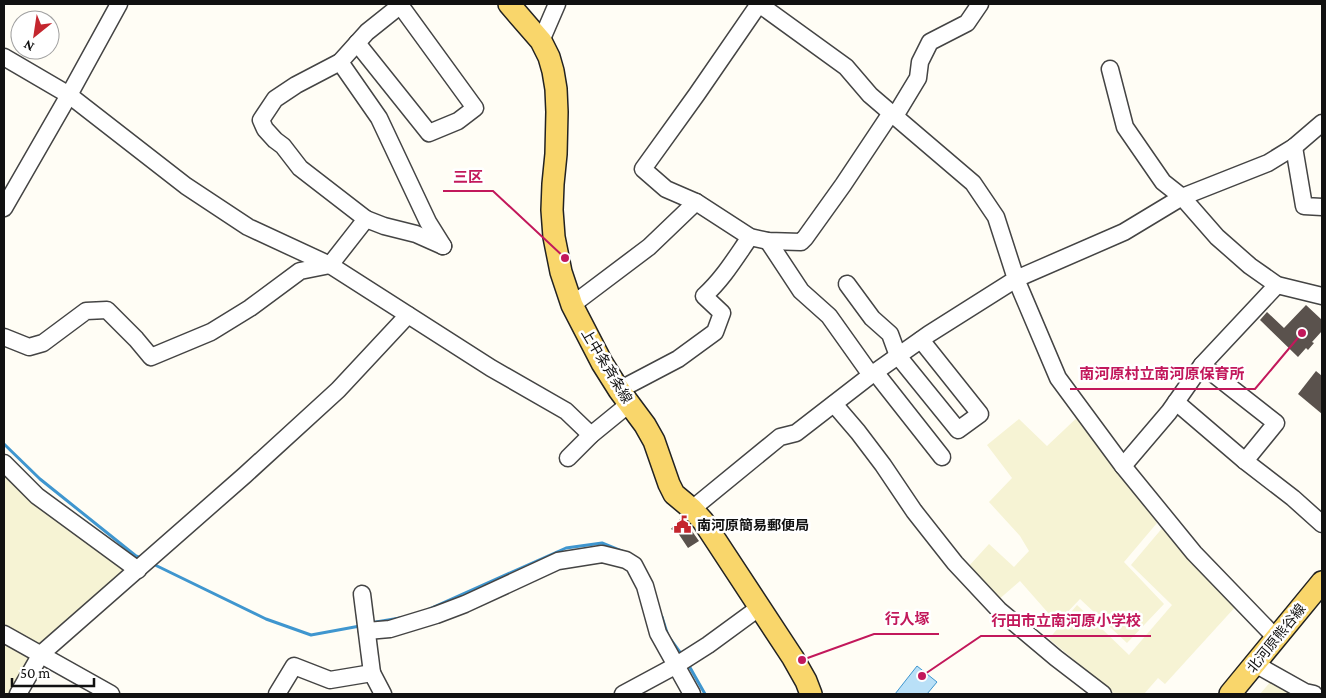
<svg xmlns="http://www.w3.org/2000/svg" width="1326" height="698" viewBox="0 0 1326 698" font-family="'Crimson Pro','Noto Sans JP',serif">
<rect width="100%" height="100%" fill="#fffdf5"/>
<g fill="#f6f3d4">
<polygon points="1083,412 1157,523 1124,562 1164,604 1127,643 1080,599 1057,623 1020,581 997,601 968,567 989,544 1014,567 1029,551 1020,536 989,502 1012,478 987,445 1019,419 1047,446"/>
<polygon points="4,468 31,502 128,568 13,694 4,694"/>
<polygon points="1164,526 1237,605 1165,684 1158,678 1144,694 1115,694 1049,639 1077,605 1129,655 1172,605 1131,565"/>
<polygon points="1272,680 1298,694 1260,694"/>
</g>
<polygon fill="#b9e0f7" stroke="#3f96cf" points="917,666 937,682 927,694 895,694"/>
<g fill="none" stroke-linecap="round" stroke-linejoin="round">
<g stroke="#3f96cf" stroke-width="3">
<polyline points="4,444 40,479 136,556 141,558"/>
<polyline points="153,564 266,619 311,635 360,626"/>
<polyline points="427,610 566,548 602,543 624,552"/>
<polyline points="662,617 668,636 682,655"/>
<polyline points="376,622 400,618"/>
<polyline points="688,664 705,694"/>
</g>
</g>
<g fill="#5a524d">
<polygon points="1306,305 1322,320 1322,331 1312,342 1314,343 1308,350 1306,348 1298,357 1260,320 1267,312 1284,328"/>
<polygon points="1316,371 1322,376 1322,414 1298,394"/>
<polygon points="682,517 699,541 688,548 678,533 671,529"/>
</g>
<g fill="none" stroke-linecap="round" stroke-linejoin="round">
<defs>
<g id="minor">
<polyline points="759,4 697,94 643,169 666,189 696,202 750,237 768,241 801,242 805,238 843,185 891,113"/>
<polyline points="541,41 557,4"/>
<polyline points="357,43 429,133 458,121 475,108 400,5"/>
<polyline points="4,57 69,95 186,186 248,227 330,265 491,368 566,411 591,435"/>
<polyline points="340,62 379,118 428,222 443,246"/>
<polyline points="1110,69 1125,127 1163,182 1182,197 1217,237 1250,266 1277,285 1322,296"/>
<polyline points="895,116 918,78 920,62 930,42 967,23 980,4"/>
<polyline points="1294,147 1304,206 1322,207"/>
<polyline points="4,208 69,95 119,4"/>
<polyline points="366,219 300,168 283,146 275,140 265,129 261,120 275,99 296,85 340,62 367,32 402,4"/>
<polyline points="768,241 801,291 829,316 871,375"/>
<polyline points="847,284 872,318 890,334 898,356 958,430 980,414 921,340"/>
<polyline points="572,305 649,247 696,202"/>
<polyline points="4,337 29,347 43,343 86,311 107,310 136,339 151,357 211,332 250,308 300,271 330,265 366,219 384,226 416,234 443,246"/>
<polyline points="1202,365 1276,423 1245,461"/>
<polyline points="875,372 942,457"/>
<path d="M619,390L678,359L715,332L722,313L704,296C723,279 736,257 750,237"/>
<polyline points="1176,402 1245,461 1293,498 1322,524"/>
<polyline points="834,404 858,432 883,465 914,511 955,563 999,610 1056,658 1103,694"/>
<polyline points="568,458 591,435 629,404"/>
<polyline points="4,463 37,496 138,570"/>
<polyline points="1123,466 1169,412 1202,365 1277,285"/>
<polyline points="692,509 780,437 796,433 871,375 929,334 1016,279 996,217 973,183 891,113 870,95 846,67 759,4"/>
<polyline points="362,594 372,673"/>
<polyline points="367,631 390,629 436,615 465,604 558,561 602,554 626,560 634,565 645,586 658,633 692,694"/>
<polyline points="4,634 111,694"/>
<polyline points="1276,638 1194,553 1123,466 1058,378 1016,279 1124,232 1182,197 1268,163 1294,147 1322,123"/>
<polyline points="1255,664 1305,692 1314,694"/>
<polyline points="18,694 41,654 245,475 338,390 408,315"/>
<polyline points="277,694 294,666 330,680 372,673 383,694"/>
<polyline points="623,694 675,666 708,645 760,607"/>
</g>
<g id="major">
<polyline points="509,4 541,41 549,57 553,71 556,89 557,112 556,154 553,184 552,210 554,237 561,272 572,305 602,363 619,390 645,425 654,441 669,484 674,494 692,509 703,521 793,658 806,681 811,694"/>
<polyline points="1230,694 1322,582"/>
</g>
</defs>
<use href="#minor" stroke="#444" stroke-width="19"/>
<use href="#major" stroke="#222" stroke-width="24"/>
<use href="#minor" stroke="#fff" stroke-width="16"/>
<use href="#major" stroke="#f9d66b" stroke-width="21"/>
</g>
<defs>
<symbol id="civic-bare" viewBox="-9 -9 18 18"><path d="M-.6-6.5H3V-4.5H.6V-3L4-1V1h2V6H-6V1h2V-1L-.6-3ZM-1.2 2.5V6h2.4V2.5Z" fill="#c4262e" stroke="#fff" stroke-width="2.5" paint-order="stroke"/></symbol>
</defs>
<g fill-rule="evenodd">
<use href="#civic-bare" x="670" y="512" width="25" height="25"/>
</g>
<g text-anchor="middle" dominant-baseline="central" stroke-width="5" stroke-linejoin="round" paint-order="stroke">
<g font-size="14" fill="#111" stroke="#fff">
<text transform="translate(607 366) rotate(59)">上中条斉条線</text>
<text transform="translate(1276 638) rotate(-51)">北河原熊谷線</text>
</g>
<g font-size="14" font-weight="bold" fill="#111" stroke="#fff" text-anchor="start">
<text x="697" y="525">南河原簡易郵便局</text>
</g>
</g>
<path fill="none" stroke="#c2185b" stroke-width="2" d="M565 258L493 191H443M1302 333L1255 389H1070M802 660L874 634H939M922 676L981 636H1151"/>
<g fill="#c2185b" stroke="#fff" stroke-width="2">
<circle cx="565" cy="258" r="5"/>
<circle cx="1302" cy="333" r="5"/>
<circle cx="802" cy="660" r="5"/>
<circle cx="922" cy="676" r="5"/>
</g>
<g font-size="15" text-anchor="middle" font-weight="bold" fill="#c2185b" stroke="#fff" stroke-width="5" stroke-linejoin="round" paint-order="stroke">
<text x="468" y="182">三区</text>
<text x="1162" y="379">南河原村立南河原保育所</text>
<text x="907" y="624">行人塚</text>
<text x="1066" y="626">行田市立南河原小学校</text>
</g>
<rect width="1326" height="698" fill="none" stroke="#111111" stroke-width="10"/>
<g transform="translate(35 35) rotate(210)"><circle r="24" fill="#ffffff" stroke="#a0a0a0"/>
<path d="M0-4L9 19L0 12L-9 19Z" fill="#c4262e"/>
<text y="-8" font-size="14" font-weight="bold" text-anchor="middle" fill="#111111">N</text>
</g>
<path d="M12 678v8h82v-8" fill="none" stroke="#111111" stroke-width="2.5"/>
<text x="20" y="678" font-size="15" fill="#111111" stroke="#ffffff" stroke-width="4" paint-order="stroke">50 m</text>
</svg>
